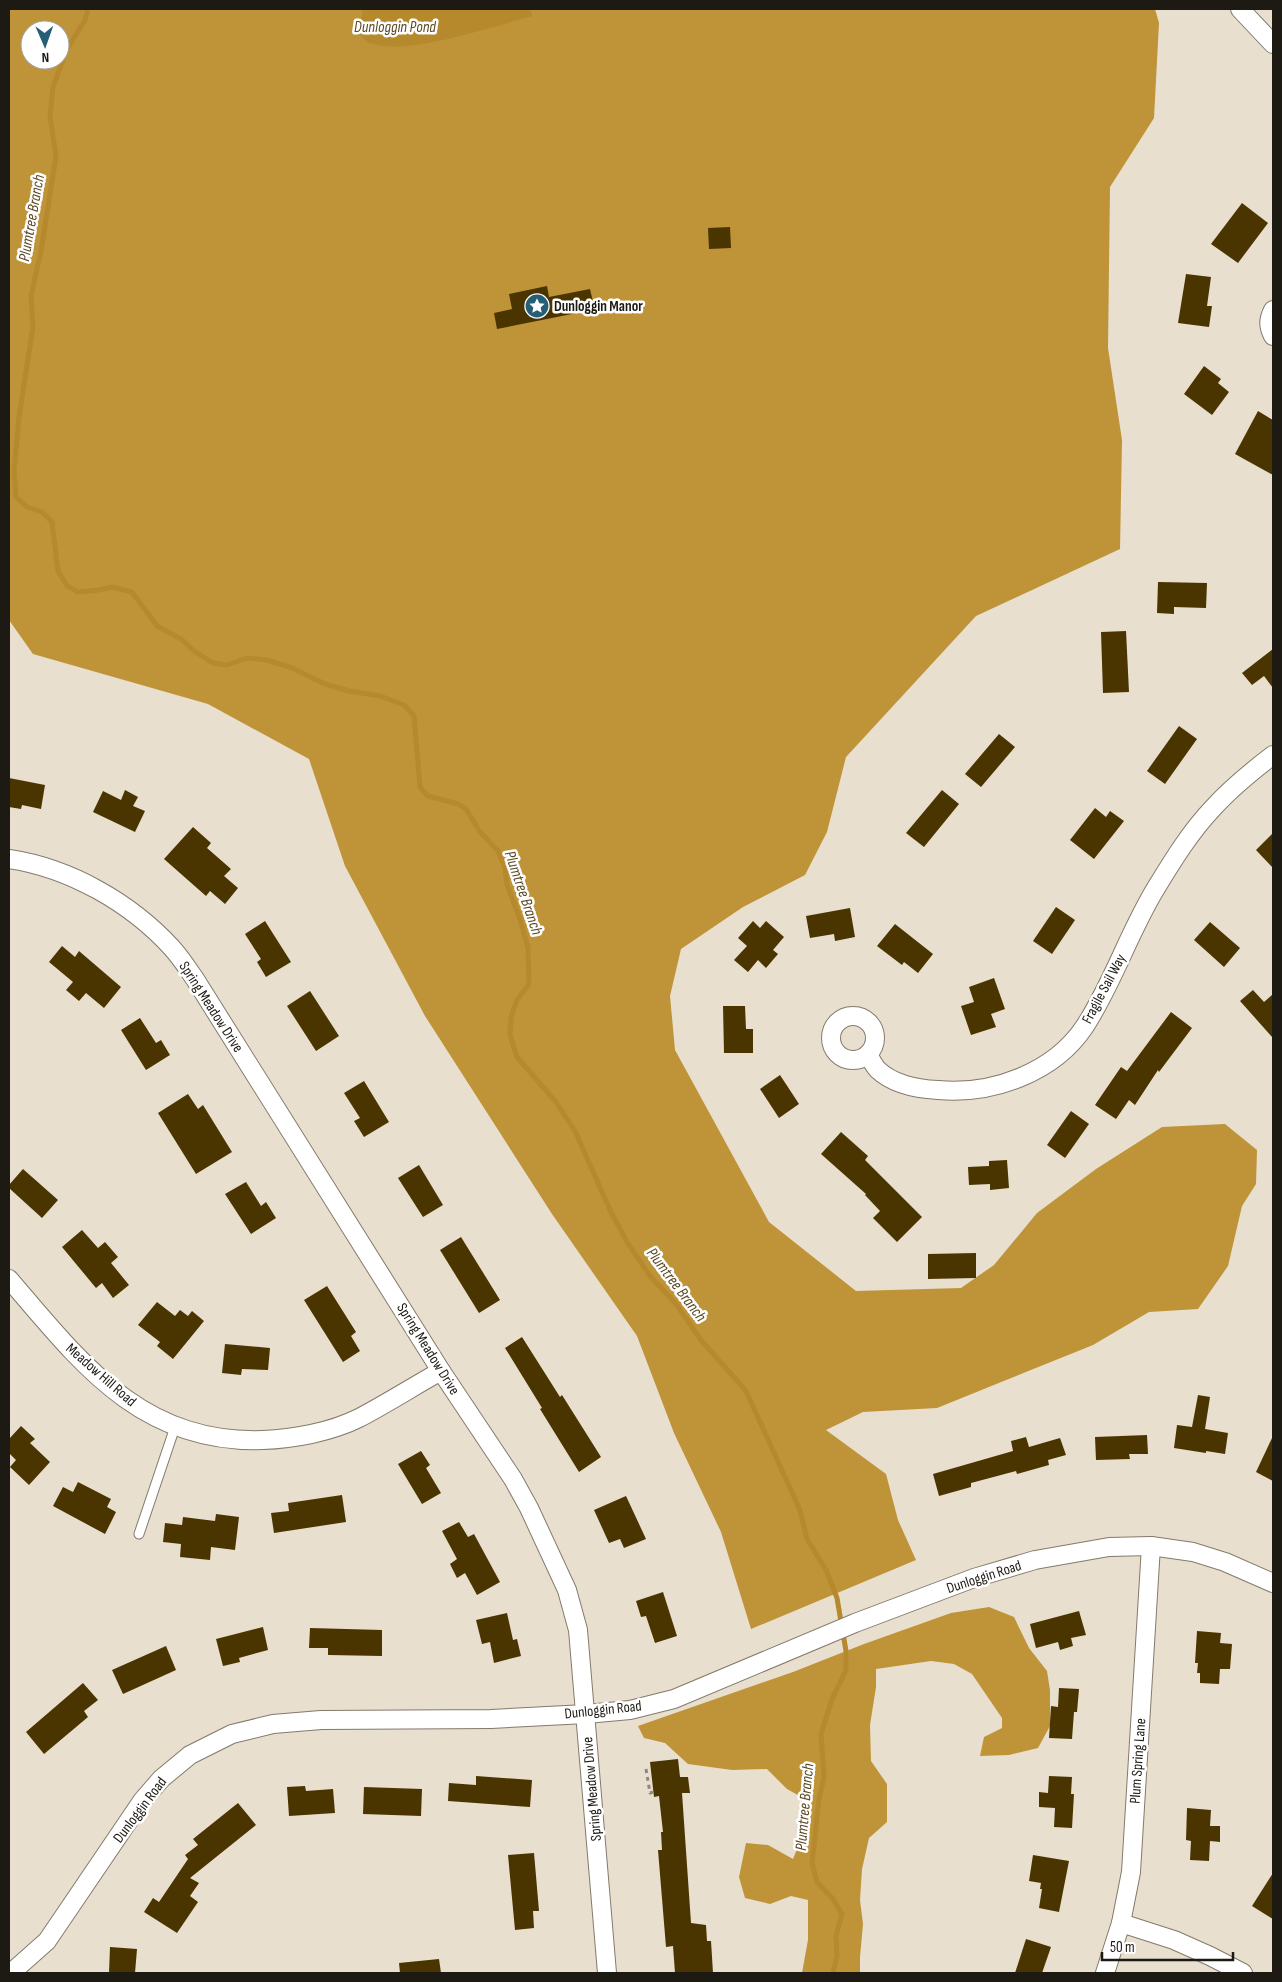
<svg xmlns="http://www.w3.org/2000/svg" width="1282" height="1982" viewBox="0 0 1282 1982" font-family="'Sofia Sans Condensed',sans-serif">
<rect width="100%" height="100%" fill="#e8dfce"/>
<g fill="#bf9338" fill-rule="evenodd">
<path d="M9,9H1155L1159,23L1154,118L1110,187L1108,348L1122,440L1120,549L976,616L846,757L827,832L805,875L743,907L681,949L670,996L675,1050L769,1222L856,1291L961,1288L994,1265L1037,1213L1096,1169L1162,1127L1225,1124L1257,1150L1256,1184L1242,1206L1228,1266L1198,1309L1149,1312L1093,1345L937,1408L863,1412L826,1430L886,1474L898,1520L916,1560L751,1629L721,1532L674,1433L637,1336L552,1214L425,1016L345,866L309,759L208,704L33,654L9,620ZM30,30H60V60H30Z"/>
<polygon points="989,1607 1014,1617 1029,1648 1047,1671 1050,1690 1050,1726 1038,1748 1009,1755 980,1756 984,1737 1002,1728 1002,1718 972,1674 954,1664 931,1661 876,1669 876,1687 870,1725 871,1761 887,1784 887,1822 869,1838 862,1869 860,1900 863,1924 860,1957 860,1973 802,1973 808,1940 808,1900 791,1896 770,1904 745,1898 739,1877 746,1843 768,1845 793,1859 804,1832 803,1798 787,1789 767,1769 732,1770 688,1764 665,1743 644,1738 638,1726 793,1672 864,1644 951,1613"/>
</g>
<path fill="#b5892c" d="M363,9H530L532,16C494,26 404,57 370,43C366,42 364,38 361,36V19Z"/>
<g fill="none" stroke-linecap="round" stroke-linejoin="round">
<polyline stroke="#b5892c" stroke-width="5" points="88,9 85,20 67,49 53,87 50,116 56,156 41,251 31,296 33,327 19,417 14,471 16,497 27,507 42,512 52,522 58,571 67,586 78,592 99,590 112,587 132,592 157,626 181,639 194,651 213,663 227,665 247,658 267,660 292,668 325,684 349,691 380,696 404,705 414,716 420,787 428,796 458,804 466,809 480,832 498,851 505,868 507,885 520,919 528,948 529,984 517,1000 511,1017 510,1035 517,1057 556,1102 575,1131 610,1210 627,1242 650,1276 676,1304 701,1340 746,1391 800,1510 807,1539 826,1570 837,1598 846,1651 846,1670 832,1699 821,1734 824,1777 819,1799 812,1863 817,1882 833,1899 842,1914 836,1936 837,1956 833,1973"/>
</g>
<g fill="#4a3400">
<polygon points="1242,203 1268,223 1238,263 1211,244"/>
<polygon points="730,227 731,248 709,249 708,228"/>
<polygon points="1186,274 1211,277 1207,306 1212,306 1209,327 1178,323"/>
<polygon points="547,286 549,297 590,289 594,306 577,310 577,313 497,329 494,313 512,309 509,294"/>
<polygon points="1204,366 1221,379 1218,383 1229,392 1212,415 1184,394"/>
<polygon points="1258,411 1273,420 1273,475 1235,454"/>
<polygon points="1158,582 1207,583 1206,608 1174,607 1174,614 1157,613"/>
<polygon points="1126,631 1129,692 1103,693 1101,632"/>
<polygon points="1273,649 1273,688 1264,676 1252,685 1242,673"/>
<polygon points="1179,726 1197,739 1165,784 1147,771"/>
<polygon points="999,734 1015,747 981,787 965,774"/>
<polygon points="9,778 45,785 41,809 22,805 21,809 9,807"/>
<polygon points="125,790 138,797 133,806 145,811 135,832 93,812 103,791 121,800"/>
<polygon points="942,790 959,804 924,847 906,833"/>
<polygon points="1095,808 1106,817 1110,811 1124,821 1094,859 1070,840"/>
<polygon points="193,827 211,843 207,848 231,869 224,876 238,888 225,904 210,891 206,896 164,859"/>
<polygon points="1273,833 1273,868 1256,850"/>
<polygon points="1056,907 1075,920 1052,954 1033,941"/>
<polygon points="850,908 855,937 835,941 834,934 810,938 806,916"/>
<polygon points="265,921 291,962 266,977 257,962 261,959 245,934"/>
<polygon points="753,921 760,928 766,921 784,937 773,950 778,954 766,968 758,960 748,972 734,960 747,946 738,938"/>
<polygon points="1210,922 1240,948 1224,967 1194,940"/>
<polygon points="895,924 933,954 918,973 904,962 902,965 877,946"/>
<polygon points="62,946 75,957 79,951 121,987 104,1008 86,993 79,1001 66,990 73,982 49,962"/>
<polygon points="994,978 1005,1009 991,1014 996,1027 971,1035 961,1006 974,1002 969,987"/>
<polygon points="1253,990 1264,1002 1273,994 1273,1038 1240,1001"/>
<polygon points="310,991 339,1036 316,1051 287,1006"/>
<polygon points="723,1006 745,1006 746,1029 753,1029 753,1053 724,1053"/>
<polygon points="1171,1012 1192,1028 1159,1072 1158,1070 1135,1105 1129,1100 1116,1119 1095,1105 1121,1067 1127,1071"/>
<polygon points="140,1018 156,1043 161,1040 170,1055 146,1070 121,1030"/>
<polygon points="780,1075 799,1104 779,1118 760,1089"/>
<polygon points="364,1081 389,1122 364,1137 354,1121 360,1118 344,1093"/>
<polygon points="188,1094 198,1109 203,1105 232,1152 196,1174 158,1113"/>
<polygon points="1071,1111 1089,1124 1065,1158 1047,1145"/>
<polygon points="841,1132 868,1156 865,1160 922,1217 897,1242 873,1218 880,1211 865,1195 866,1194 821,1154"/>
<polygon points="1007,1160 1009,1188 990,1190 990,1184 969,1185 968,1167 989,1166 989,1161"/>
<polygon points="419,1165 443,1205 423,1217 398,1178"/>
<polygon points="23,1169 58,1200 42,1218 9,1188 9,1185"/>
<polygon points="246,1182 261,1206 266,1202 276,1218 251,1234 225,1194"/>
<polygon points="82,1230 98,1248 105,1242 118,1257 111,1263 129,1285 113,1298 102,1283 96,1288 62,1247"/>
<polygon points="461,1237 500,1300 479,1313 440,1250"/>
<polygon points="976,1253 976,1278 928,1279 928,1254"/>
<polygon points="327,1286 356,1332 351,1336 360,1351 343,1362 304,1300"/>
<polygon points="157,1302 175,1316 180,1310 188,1316 192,1311 204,1321 173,1359 157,1346 160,1342 138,1325"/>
<polygon points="522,1337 560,1397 562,1395 601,1457 579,1472 540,1409 542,1408 505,1348"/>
<polygon points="225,1344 270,1348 268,1370 242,1369 241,1375 222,1373"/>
<polygon points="1198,1395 1210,1397 1205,1429 1228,1433 1225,1454 1206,1451 1206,1453 1174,1448 1177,1425 1192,1427"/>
<polygon points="21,1426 35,1439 30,1443 50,1462 29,1485 10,1467 16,1460 9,1453 9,1439"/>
<polygon points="1147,1435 1148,1454 1129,1454 1130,1459 1096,1460 1095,1437"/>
<polygon points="1273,1436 1273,1481 1256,1472"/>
<polygon points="1026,1437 1029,1447 1060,1438 1066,1455 1048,1460 1049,1465 1017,1474 1016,1471 971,1483 971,1487 939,1496 933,1474 1013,1451 1011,1441"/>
<polygon points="421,1451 430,1465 426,1468 441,1493 422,1504 398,1464"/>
<polygon points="78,1482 111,1499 107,1507 116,1512 105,1534 53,1506 63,1487 73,1492"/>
<polygon points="342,1495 346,1522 274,1533 271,1513 289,1511 288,1503"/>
<polygon points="626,1496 646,1539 624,1548 620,1539 609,1543 594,1510"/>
<polygon points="216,1514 239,1517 235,1550 211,1547 210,1560 180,1557 181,1544 163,1542 165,1523 182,1525 183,1517 215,1521"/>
<polygon points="459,1522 468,1537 474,1534 500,1582 477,1595 465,1573 457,1578 450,1564 457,1559 442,1531"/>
<polygon points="663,1592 677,1636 655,1643 646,1616 641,1617 636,1601"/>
<polygon points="1079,1611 1086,1635 1071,1638 1073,1646 1060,1650 1058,1642 1036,1648 1030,1624"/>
<polygon points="507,1613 513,1640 517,1639 521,1656 494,1663 490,1642 482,1644 476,1620"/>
<polygon points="263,1627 268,1650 239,1658 240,1662 223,1666 216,1639"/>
<polygon points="310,1628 382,1630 382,1656 328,1655 328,1648 309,1648"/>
<polygon points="1197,1631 1221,1633 1220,1643 1232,1644 1230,1669 1220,1669 1219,1684 1200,1683 1200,1673 1197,1673 1198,1663 1195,1663"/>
<polygon points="166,1646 176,1670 123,1694 112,1670"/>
<polygon points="83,1683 98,1700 84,1711 88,1717 44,1754 26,1732"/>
<polygon points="1059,1688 1079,1689 1077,1712 1074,1712 1072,1739 1049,1738 1051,1706 1058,1707"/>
<polygon points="678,1759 680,1777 688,1777 690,1793 682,1793 691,1923 706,1925 707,1941 711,1941 713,1973 675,1973 673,1946 666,1947 658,1850 662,1850 661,1832 663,1832 659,1796 654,1797 650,1762"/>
<polygon points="476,1776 532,1780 530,1807 448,1801 449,1783 476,1785"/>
<polygon points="1049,1776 1072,1777 1071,1794 1074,1794 1072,1828 1054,1827 1055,1808 1039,1807 1039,1792 1048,1793"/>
<polygon points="305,1786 306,1791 333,1789 335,1813 289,1816 287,1787"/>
<polygon points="364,1787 422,1789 421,1816 363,1814"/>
<polygon points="238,1803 256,1825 190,1878 199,1883 190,1896 198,1902 177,1933 144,1912 153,1898 159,1902 188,1859 185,1855 198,1845 193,1839"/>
<polygon points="1187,1808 1211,1810 1210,1826 1220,1826 1220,1842 1210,1841 1209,1861 1190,1860 1191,1841 1186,1840"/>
<polygon points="534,1853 539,1911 533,1911 534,1928 515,1930 508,1855"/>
<polygon points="1033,1855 1069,1861 1059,1912 1039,1908 1042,1889 1040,1889 1041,1883 1029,1881"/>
<polygon points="1273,1873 1273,1919 1252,1906"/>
<polygon points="1026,1939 1051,1947 1042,1973 1015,1973"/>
<polygon points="110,1947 137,1949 135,1973 109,1973"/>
<polygon points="439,1959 441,1973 400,1973 399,1963"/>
</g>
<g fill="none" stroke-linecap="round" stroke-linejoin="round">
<defs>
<polyline id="lane" points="139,1534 175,1427"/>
<g id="street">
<polyline points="1240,9 1273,44"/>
<path d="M1273,310C1268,320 1268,326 1273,336"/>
<path d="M9,859C70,868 131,903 172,948C181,958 188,969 195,979L441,1371L513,1479L529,1508L567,1590L578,1630L607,1973"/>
<circle cx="853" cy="1038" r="22"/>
<path d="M868,1054C871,1060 874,1066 878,1070C894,1085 918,1089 938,1090C992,1095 1054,1073 1085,1026C1113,983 1129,932 1156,888C1173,860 1191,831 1213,808C1231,788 1252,771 1273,755"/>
<path d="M9,1279C81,1363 141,1444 263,1440C293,1439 331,1432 359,1418C386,1404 414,1386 441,1371"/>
<polyline points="1121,1923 1174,1940 1210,1956 1243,1973"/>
<polyline points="11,1973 47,1941 142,1801 161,1779 190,1755 232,1734 273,1724 321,1720 491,1719 586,1714 630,1710 674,1699 855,1623 974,1578 1035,1560 1109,1547 1151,1546 1193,1552 1225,1562 1273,1583"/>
<polyline points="1105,1973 1121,1923 1131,1872 1151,1546"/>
</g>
</defs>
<use href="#lane" stroke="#837a6b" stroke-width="11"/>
<use href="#street" stroke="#837a6b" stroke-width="20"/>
<polyline stroke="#8f887c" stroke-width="3" stroke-dasharray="4 4" stroke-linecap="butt" points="646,1769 650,1793 653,1792"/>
<use href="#lane" stroke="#fff" stroke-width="9"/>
<use href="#street" stroke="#fff" stroke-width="18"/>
</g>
<defs>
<symbol id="sight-disc" viewBox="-11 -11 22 22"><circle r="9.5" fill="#265e78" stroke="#fff"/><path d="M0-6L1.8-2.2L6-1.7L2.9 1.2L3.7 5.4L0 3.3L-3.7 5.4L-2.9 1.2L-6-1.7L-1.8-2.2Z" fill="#fff"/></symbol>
</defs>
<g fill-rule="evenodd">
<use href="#sight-disc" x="523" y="292" width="28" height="28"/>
</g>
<g text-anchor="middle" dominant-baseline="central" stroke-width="5" stroke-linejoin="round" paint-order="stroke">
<g font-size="15" font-weight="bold" fill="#1d1a14" stroke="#fff" text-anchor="start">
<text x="554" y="306">Dunloggin Manor</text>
</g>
<g font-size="15" fill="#1d1a14" stroke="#fff">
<text transform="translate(1104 989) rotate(-62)">Fragile Sail Way</text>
<text transform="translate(211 1007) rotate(57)">Spring Meadow Drive</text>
<text transform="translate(428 1349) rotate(58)">Spring Meadow Drive</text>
<text transform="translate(101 1375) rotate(41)">Meadow Hill Road</text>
<text transform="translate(984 1577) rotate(-18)">Dunloggin Road</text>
<text transform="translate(603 1710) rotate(-6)">Dunloggin Road</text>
<text transform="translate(1138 1761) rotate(-86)">Plum Spring Lane</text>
<text transform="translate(592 1789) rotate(-95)">Spring Meadow Drive</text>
<text transform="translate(140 1810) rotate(-53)">Dunloggin Road</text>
</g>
<g font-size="16" font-style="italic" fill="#5c4924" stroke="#fff">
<text x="395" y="27">Dunloggin Pond</text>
<text transform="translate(32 218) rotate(-80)">Plumtree Branch</text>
<text transform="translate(523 893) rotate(71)">Plumtree Branch</text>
<text transform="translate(676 1285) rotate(53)">Plumtree Branch</text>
<text transform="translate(805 1807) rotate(-85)">Plumtree Branch</text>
</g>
</g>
<rect width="1282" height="1982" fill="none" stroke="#1d1a14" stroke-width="20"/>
<g transform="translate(45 45) rotate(178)"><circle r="24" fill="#ffffff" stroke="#a5a3a1"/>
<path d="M0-4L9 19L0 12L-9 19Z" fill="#265e78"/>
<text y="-8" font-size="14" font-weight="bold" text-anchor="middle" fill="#1d1a14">N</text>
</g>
<path d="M1102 1952v8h131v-8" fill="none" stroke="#1d1a14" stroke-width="2.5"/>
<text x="1110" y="1952" font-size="15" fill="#1d1a14" stroke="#ffffff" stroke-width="4" paint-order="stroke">50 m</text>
</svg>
